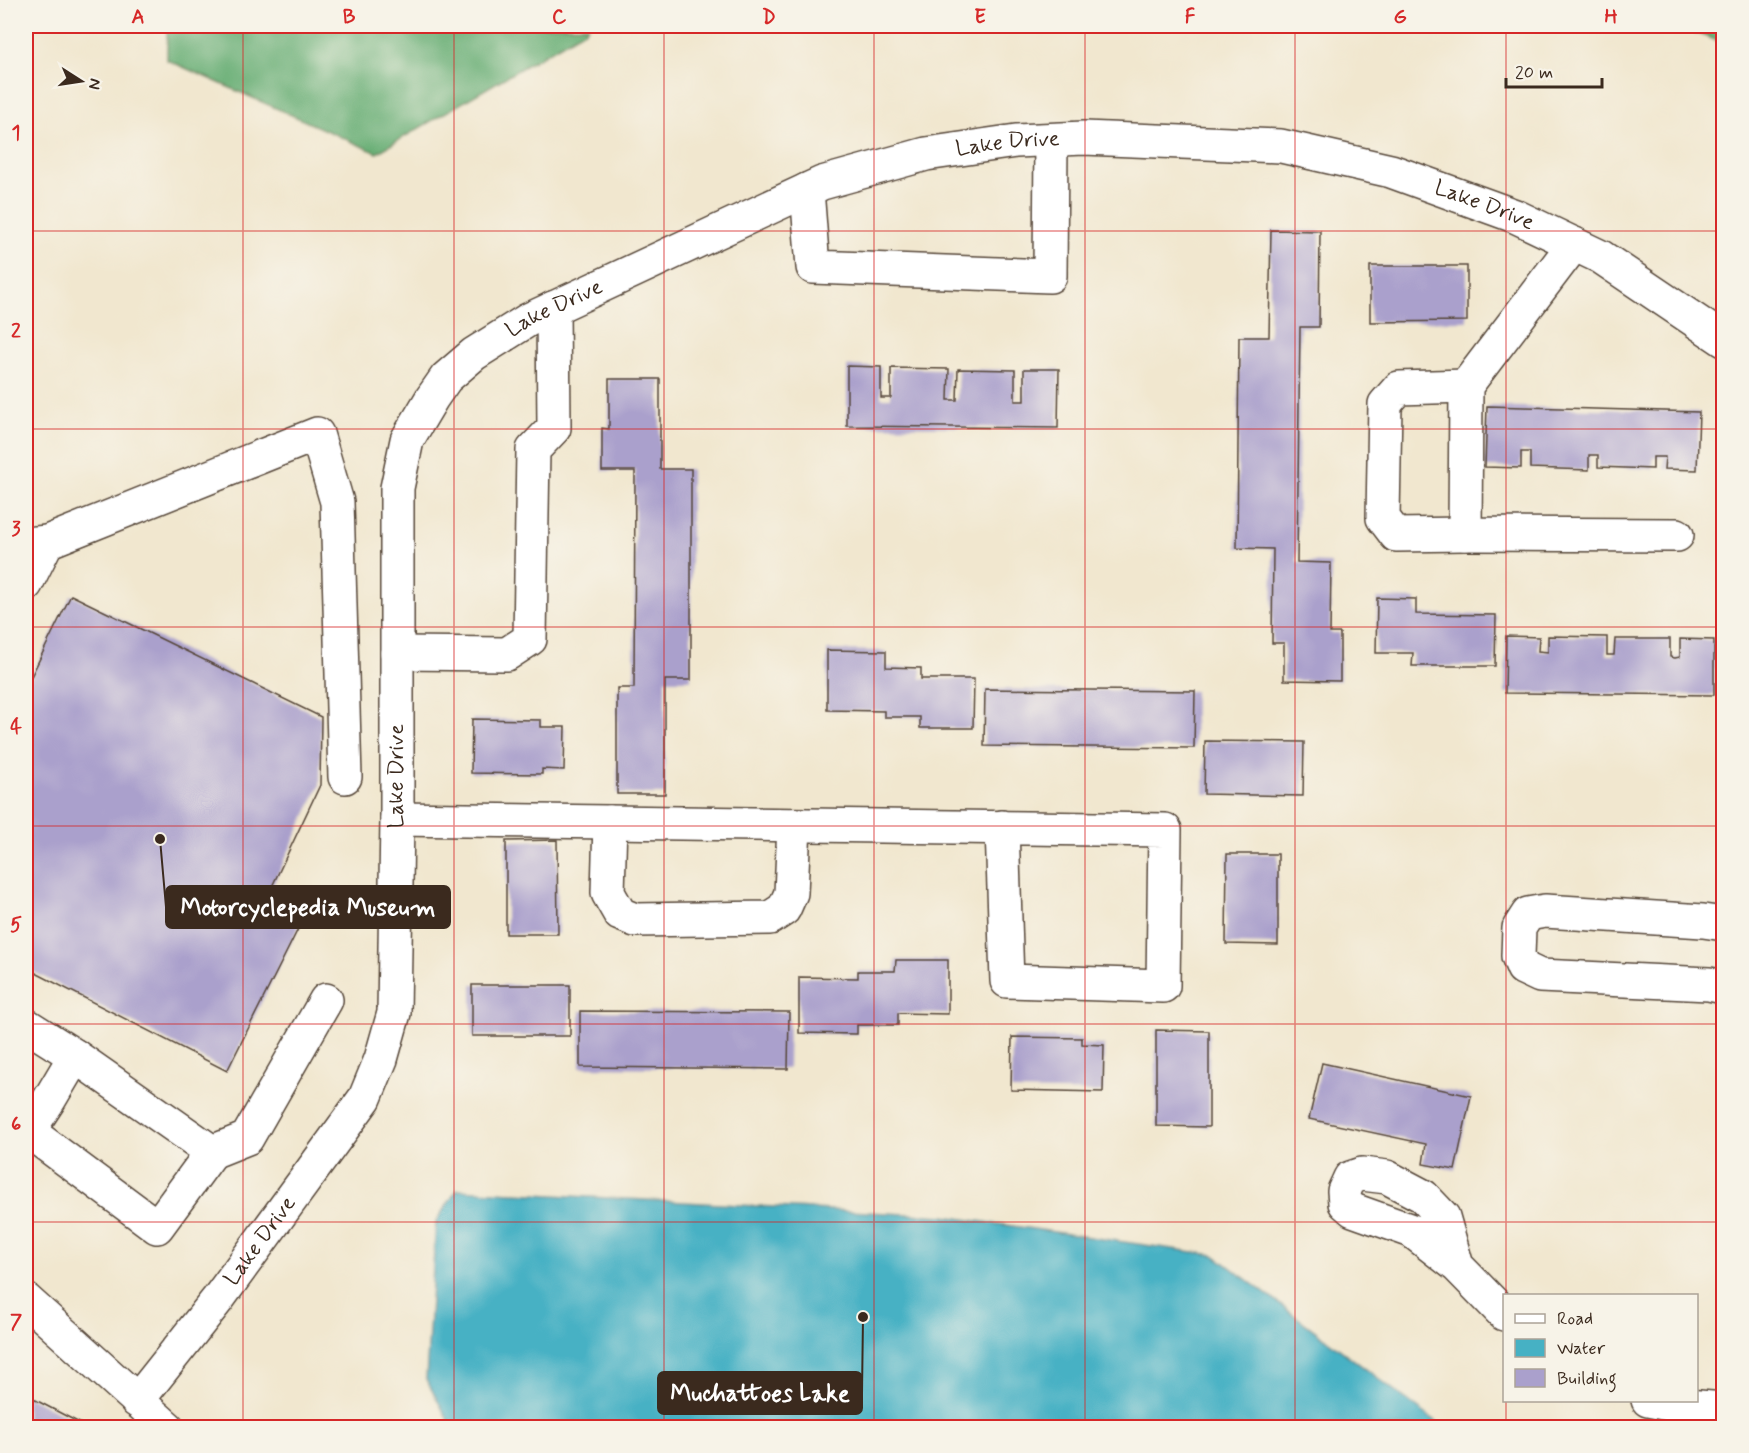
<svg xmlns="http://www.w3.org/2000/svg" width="1749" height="1453" viewBox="0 0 1749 1453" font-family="Mynerve,sans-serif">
<rect width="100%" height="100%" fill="#f7f3e8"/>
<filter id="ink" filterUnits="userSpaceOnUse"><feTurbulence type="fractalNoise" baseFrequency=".0167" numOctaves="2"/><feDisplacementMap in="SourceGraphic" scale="12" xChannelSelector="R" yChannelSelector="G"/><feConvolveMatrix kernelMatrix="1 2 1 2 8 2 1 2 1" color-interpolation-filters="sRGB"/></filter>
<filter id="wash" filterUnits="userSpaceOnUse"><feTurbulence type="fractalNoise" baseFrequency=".008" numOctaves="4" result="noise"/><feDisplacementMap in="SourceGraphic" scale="24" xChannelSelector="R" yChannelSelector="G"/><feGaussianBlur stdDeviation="1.35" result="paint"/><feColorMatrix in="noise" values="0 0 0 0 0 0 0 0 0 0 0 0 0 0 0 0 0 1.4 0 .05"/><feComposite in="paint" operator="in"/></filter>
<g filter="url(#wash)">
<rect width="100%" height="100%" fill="#f1e7cf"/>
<g fill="#67ae74" stroke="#516c49" stroke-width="1.5">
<polygon points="167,26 588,26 586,30 377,153 167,60"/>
<polygon points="1677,26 1723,26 1723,43"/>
</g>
<polygon fill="#46b1c4" stroke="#406e71" stroke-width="1.5" points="457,1190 943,1216 1214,1255 1443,1427 452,1427 426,1379 436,1221"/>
<g id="blocks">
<g fill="#aaa0cc">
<polygon points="1271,230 1320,231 1319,327 1300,327 1297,562 1331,563 1330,633 1340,633 1340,681 1284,680 1284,643 1272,643 1273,549 1237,548 1239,337 1269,337"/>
<polygon points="1370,266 1467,266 1467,321 1370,322"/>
<polygon points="847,366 881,367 881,398 891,398 891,368 949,369 948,400 957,400 958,369 1015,370 1015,401 1024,401 1024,369 1059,369 1058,428 847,426"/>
<polygon points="609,379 660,379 660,469 691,469 691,680 665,680 665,794 617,794 617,688 634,688 635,471 602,471 602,428 609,429"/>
<polygon points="1487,406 1699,412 1697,470 1664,469 1665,457 1653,457 1653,469 1598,467 1598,455 1589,455 1589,470 1530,468 1530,452 1521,452 1521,468 1485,467"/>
<polygon points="71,595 321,717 320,785 269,893 305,915 227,1071 26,968 26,687"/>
<polygon points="1377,598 1416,599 1416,614 1496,615 1495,666 1412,666 1413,653 1376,653"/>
<polygon points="1506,636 1539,637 1538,651 1548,652 1548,636 1607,637 1607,655 1614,655 1615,639 1670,639 1670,657 1675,658 1680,657 1680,639 1714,640 1714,695 1505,693"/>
<polygon points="827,650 886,651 886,667 921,668 921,679 974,679 973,728 920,728 920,717 884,717 884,711 827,710"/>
<polygon points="985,689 1195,691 1194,748 984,746"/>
<polygon points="472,719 541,720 541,727 565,727 564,770 542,769 542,774 471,773"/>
<polygon points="1205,741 1304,742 1303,796 1204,794"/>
<polygon points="557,840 558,934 506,934 506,841"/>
<polygon points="1227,854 1278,854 1278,945 1226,944"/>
<polygon points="896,960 948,960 948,1014 898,1013 898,1025 857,1025 857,1034 799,1033 799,977 858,978 858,971 895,971"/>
<rect x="472" y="985" width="98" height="51"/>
<polygon points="580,1011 789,1012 788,1069 580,1067"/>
<polygon points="1156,1030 1209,1031 1209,1127 1156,1126"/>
<polygon points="1012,1037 1082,1038 1082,1044 1104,1045 1103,1092 1011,1090"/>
<polygon points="1322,1063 1471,1096 1455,1170 1423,1164 1426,1144 1309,1119"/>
<polygon points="26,1395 89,1428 26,1428"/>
</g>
</g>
</g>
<g filter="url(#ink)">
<use href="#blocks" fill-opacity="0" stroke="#564639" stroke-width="1.5"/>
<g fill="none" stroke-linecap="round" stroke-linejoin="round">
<defs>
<g id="minor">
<polyline points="807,190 813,267 1050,276 1051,140"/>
<polyline points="1574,244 1466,386 1465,534 1677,535"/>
<polyline points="1465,534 1396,535 1383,518 1385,404 1399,388 1466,386"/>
<polyline points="26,544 47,542 317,434 337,502 345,777"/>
<polyline points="26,584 47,542"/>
<polyline points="397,653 507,654 530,639 533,450 554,428 553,308"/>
<polyline points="397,819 1165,830 1163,986 1007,981 1002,827"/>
<polyline points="610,822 608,893 620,914 635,920 770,918 784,909 791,893 794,825"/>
<polyline points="1724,924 1703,921 1545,911 1528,914 1519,928 1518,956 1523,968 1540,976 1709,984 1724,987"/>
<polyline points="26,1025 75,1056 49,1100 26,1135"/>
<polyline points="75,1056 212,1152 247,1138 326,1000"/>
<polyline points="28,1131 157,1227 212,1152"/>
<polyline points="1457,1266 1443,1217 1423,1196 1387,1177 1362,1174 1350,1178 1344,1191 1345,1203 1353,1210 1412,1231 1457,1266 1504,1314"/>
<polyline points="1648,1400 1674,1405 1724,1409"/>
<path id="s1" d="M137,1401L218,1299L365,1098L381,1059L394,1013L397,819V488L407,440L432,398L446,378L474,354L528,320L822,183L926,154L1016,141L1084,138L1281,146L1391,171L1515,216L1601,257L1724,340"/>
</g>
<polyline id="major" points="26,1300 168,1428"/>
</defs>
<use href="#minor" stroke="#564639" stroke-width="36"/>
<use href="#major" stroke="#564639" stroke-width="36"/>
<use href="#minor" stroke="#fff" stroke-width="33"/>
<use href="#major" stroke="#fff" stroke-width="33"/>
</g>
</g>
<path fill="none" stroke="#d62828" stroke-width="1.5" stroke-opacity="0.55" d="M243,26V1428M454,26V1428M664,26V1428M874,26V1428M1085,26V1428M1295,26V1428M1506,26V1296M26,231H1724M26,429H1724M26,627H1724M26,826H1724M26,1024H1724M26,1222H1724M1506,1400V1428"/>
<g text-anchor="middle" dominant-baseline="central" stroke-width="6" stroke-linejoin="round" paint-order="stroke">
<g font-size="22" fill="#3b2a1e" stroke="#f7f3e8">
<text stroke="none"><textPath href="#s1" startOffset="1732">Lake Drive</textPath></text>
<text stroke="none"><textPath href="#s1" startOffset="2218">Lake Drive</textPath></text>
<text stroke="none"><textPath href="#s1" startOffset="1246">Lake Drive</textPath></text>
<text stroke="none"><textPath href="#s1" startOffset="706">Lake Drive</textPath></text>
<text stroke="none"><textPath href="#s1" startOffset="202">Lake Drive</textPath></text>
</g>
</g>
<path fill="none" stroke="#3b2a1e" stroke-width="2" d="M160 839L166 907M863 1317L862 1393"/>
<g fill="#3b2a1e" stroke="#f7f3e8" stroke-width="2">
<circle cx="160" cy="839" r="6"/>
<circle cx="863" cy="1317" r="6"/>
</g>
<g fill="#3b2a1e" stroke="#3b2a1e" stroke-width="2">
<rect x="166" y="886" width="284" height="42" rx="6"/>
<rect x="658" y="1372" width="204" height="42" rx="6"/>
</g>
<g font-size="24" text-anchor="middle" font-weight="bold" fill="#fff">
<text x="308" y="915">Motorcyclepedia Museum</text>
<text x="760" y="1401">Muchattoes Lake</text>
</g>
<rect width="1749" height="1453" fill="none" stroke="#f7f3e8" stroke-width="66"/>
<rect x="1503" y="1294" width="195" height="108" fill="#f7f3e8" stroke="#aca397" stroke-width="1.5"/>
<rect x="1515" y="1314" width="30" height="9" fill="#ffffff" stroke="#aca397" stroke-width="1.5"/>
<text x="1557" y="1324" font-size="18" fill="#3b2a1e">Road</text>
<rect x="1515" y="1339" width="30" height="18" fill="#46b1c4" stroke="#aca397" stroke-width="1.5"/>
<text x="1557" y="1354" font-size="18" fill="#3b2a1e">Water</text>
<rect x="1515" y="1369" width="30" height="18" fill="#aaa0cc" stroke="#aca397" stroke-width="1.5"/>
<text x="1557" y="1384" font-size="18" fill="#3b2a1e">Building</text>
<g transform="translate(81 81) rotate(102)" stroke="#f7f3e8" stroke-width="4.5" paint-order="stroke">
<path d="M0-4.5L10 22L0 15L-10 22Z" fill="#3b2a1e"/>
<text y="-9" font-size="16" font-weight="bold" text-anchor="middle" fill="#3b2a1e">N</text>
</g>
<path d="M1506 78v9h96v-9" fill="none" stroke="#3b2a1e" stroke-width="3"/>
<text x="1515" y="78" font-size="18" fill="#3b2a1e" stroke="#f7f3e8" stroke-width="4.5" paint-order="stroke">20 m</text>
<rect x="33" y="33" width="1683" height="1387" fill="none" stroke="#d62828" stroke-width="2"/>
<g font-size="20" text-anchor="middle" font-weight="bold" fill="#d62828">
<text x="138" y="23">A</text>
<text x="349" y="23">B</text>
<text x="559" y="23">C</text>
<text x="769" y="23">D</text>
<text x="980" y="23">E</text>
<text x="1190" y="23">F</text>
<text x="1400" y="23">G</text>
<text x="1611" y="23">H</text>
<text x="16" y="139">1</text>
<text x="16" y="337">2</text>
<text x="16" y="535">3</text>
<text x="16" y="733">4</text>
<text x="16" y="931">5</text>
<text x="16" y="1130">6</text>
<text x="16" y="1328">7</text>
</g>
</svg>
